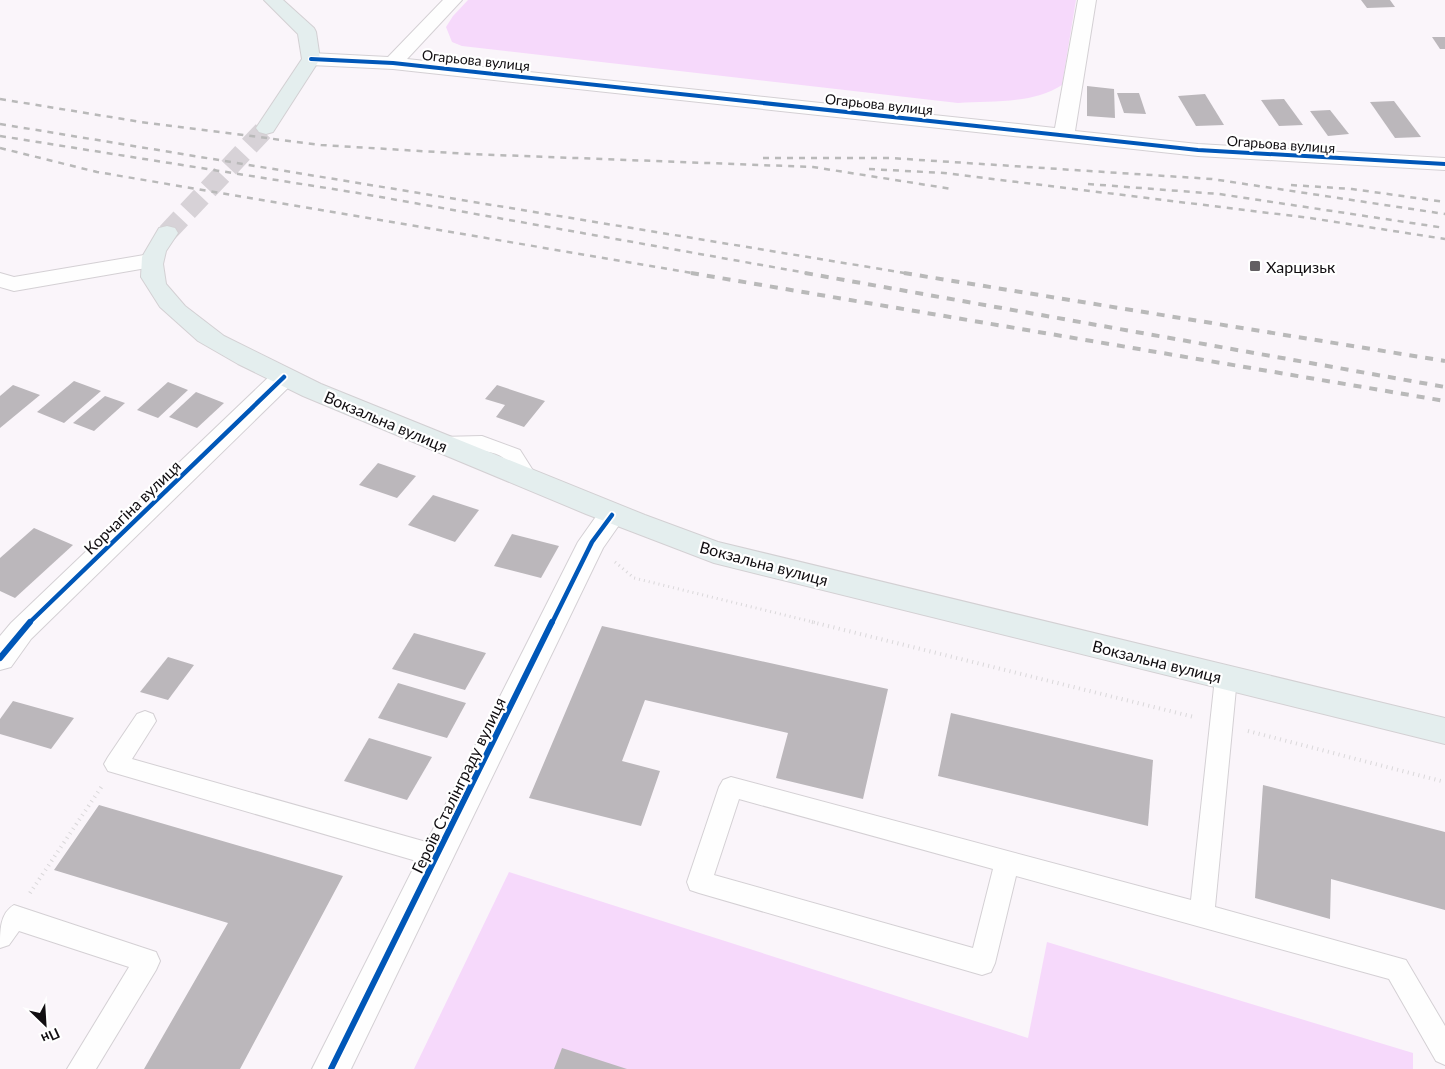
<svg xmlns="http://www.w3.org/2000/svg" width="1445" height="1069" viewBox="0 0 1445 1069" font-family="Lato,sans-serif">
<rect width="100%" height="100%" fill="#faf5fa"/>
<g fill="#f6d9fb">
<path d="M468,0H1076L1062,85C1033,104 991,101 958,103L462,46L452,42L446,27L453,16Z"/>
<polygon points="509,872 1028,1038 1047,942 1413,1053 1413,1069 414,1069"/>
</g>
<g fill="#bbb7bb">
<polygon points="1361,0 1390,0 1395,7 1367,8"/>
<polygon points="1432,37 1445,37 1445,49 1440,49"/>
<polygon points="1087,86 1114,89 1115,118 1087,116"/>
<polygon points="1117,93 1139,93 1146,114 1124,113"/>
<polygon points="1205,94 1224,125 1196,126 1178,96"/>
<polygon points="1284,99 1303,125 1279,126 1261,100"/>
<polygon points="1394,101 1421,137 1395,138 1370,102"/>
<polygon points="1330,110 1349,134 1328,136 1310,111"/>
<polygon points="74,381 101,391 64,423 37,412"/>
<polygon points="168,382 188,390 158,418 137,410"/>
<polygon points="13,385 40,395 0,428 0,396"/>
<polygon points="497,385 545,401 524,427 496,417 505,405 485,399"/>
<polygon points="196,392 224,403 197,428 169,417"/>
<polygon points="105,396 125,403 94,431 73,423"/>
<polygon points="378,463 416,476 397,498 359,485"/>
<polygon points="433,495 479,510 455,542 408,525"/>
<polygon points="34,528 73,545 15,598 0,591 0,558"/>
<polygon points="512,534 559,546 541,578 494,566"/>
<polygon points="602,626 888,689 863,799 776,778 788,733 645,700 622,761 660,771 641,826 529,798"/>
<polygon points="414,633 486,653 465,690 392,669"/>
<polygon points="168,657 194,665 168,700 140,692"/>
<polygon points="398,683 466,703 447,738 378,718"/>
<polygon points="13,701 74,718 51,749 0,734 0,719"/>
<polygon points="951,713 1153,760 1148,826 938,776"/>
<polygon points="369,738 432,757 407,800 344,781"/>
<polygon points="1263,785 1445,832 1445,910 1331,879 1330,919 1255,898"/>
<polygon points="99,805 343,876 240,1069 144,1069 228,923 54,870"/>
<polygon points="562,1048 627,1069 554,1069"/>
</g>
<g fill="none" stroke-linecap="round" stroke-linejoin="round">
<polyline stroke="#d7d2d7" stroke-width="20" stroke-dasharray="20 10" stroke-linecap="butt" points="167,233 266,128"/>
<defs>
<g id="service">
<path d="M482,436L520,450L539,480L536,485L529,487L522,485C517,477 513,467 507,461C490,443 454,455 433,449L431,444L433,439L440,437Z"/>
<path d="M1226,669L1234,672L1237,678L1215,907L1406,960L1445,1026V1065L1436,1061L1389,979L1016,876L995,963L991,972L982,975L699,893L690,890L687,882L719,787L723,780L731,777L1191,900L1215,678L1218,672ZM739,799L993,869L973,948L714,875Z"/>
<polygon points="145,711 153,714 156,721 132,759 437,845 446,848 449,856 446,864 437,867 108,771 104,764 108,757 137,714"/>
<path d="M14,905L156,952L160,961L156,970L96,1069H67L129,967L19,931L9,945L0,948C0,930 0,913 14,905Z"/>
</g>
<g id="minor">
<polygon points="443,0 462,0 407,59 1055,128 1078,0 1096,0 1075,131 1198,144 1445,158 1445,170 1198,156 393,69 311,65 304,63 302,59 304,55 311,53 388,57"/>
<polygon points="150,254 158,256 161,261 158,266 14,291 0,287 0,273 14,277"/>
<polygon points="284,369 293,371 296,377 293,383 31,639 11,667 0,670 0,636 11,623 275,371"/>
</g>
<polygon id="tertiary" points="612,505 622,508 626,515 603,548 351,1069 312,1069 578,542 602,508"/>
<g id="primary">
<polygon points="264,0 283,0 314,28 316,32 320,59 273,132 266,134 259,132 256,128 302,59 298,34"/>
<polygon points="167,226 175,228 178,233 166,251 163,264 166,284 185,306 224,336 321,384 645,515 718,542 1445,718 1445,744 714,563 586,514 303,396 238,364 198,341 160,307 141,277 142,257 159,228"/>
</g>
</defs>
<use href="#service" stroke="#d4d0d4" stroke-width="2"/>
<use href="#minor" stroke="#d4d0d4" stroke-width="2"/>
<use href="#tertiary" stroke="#d4d0d4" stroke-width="2"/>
<use href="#primary" stroke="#d3d0d3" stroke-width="2"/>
<polyline stroke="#dad8da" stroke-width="3" stroke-dasharray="1 4" stroke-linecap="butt" points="615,562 634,578 817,623"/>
<g stroke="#dad8da" stroke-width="4" stroke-dasharray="1 4.5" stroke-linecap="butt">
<polyline points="812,622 1194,717"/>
<polyline points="1248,731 1445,782"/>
<polyline points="30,893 102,786"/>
</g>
<use href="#service" fill="#fefefe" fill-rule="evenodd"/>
<use href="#minor" fill="#fefefe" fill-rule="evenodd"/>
<use href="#tertiary" fill="#fefefe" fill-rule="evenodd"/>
<use href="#primary" fill="#e4eeee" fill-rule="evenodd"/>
<g stroke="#b9b9b9" stroke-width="2.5" stroke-dasharray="6 6" stroke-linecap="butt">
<polyline points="0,99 141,122 321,145 470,154 813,167 952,189"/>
<polyline points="0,124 911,274"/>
<polyline points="0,136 358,193 812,274"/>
<polyline points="0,148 97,172 698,274"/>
<polyline points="763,158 890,158 1212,179 1445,214"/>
<polyline points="869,169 944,173 1310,218 1445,239"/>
<polyline points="1088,184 1219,194 1445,228"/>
<polyline points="1291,185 1352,189 1445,202"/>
</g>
<g stroke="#b9b9b9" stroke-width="4" stroke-dasharray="8 8" stroke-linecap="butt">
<polyline points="691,273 1445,401"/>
<polyline points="805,273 1445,387"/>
<polyline points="904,273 1445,361"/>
</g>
<defs>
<polyline id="cycleway-far2" points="311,59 393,63 1198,150 1445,164"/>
<g id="cycleway-far1">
<polyline points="29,623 284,377"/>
<polyline points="552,623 592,542 612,515"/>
</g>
<g id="cycleway">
<polyline points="0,658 30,622"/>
<polyline points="331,1069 552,622"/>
</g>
</defs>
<use href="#cycleway-far2" stroke="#fff" stroke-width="6"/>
<use href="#cycleway-far1" stroke="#fff" stroke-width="8"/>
<use href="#cycleway" stroke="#fff" stroke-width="9"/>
<use href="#cycleway-far2" stroke="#0057b8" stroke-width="4"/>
<use href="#cycleway-far1" stroke="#0057b8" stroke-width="4.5"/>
<use href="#cycleway" stroke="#0057b8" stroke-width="6"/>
</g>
<rect fill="#635f63" stroke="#fff" stroke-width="2" x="1249" y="260" width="12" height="12" rx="2.5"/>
<g text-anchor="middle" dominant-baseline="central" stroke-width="4.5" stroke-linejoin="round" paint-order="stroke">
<g font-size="14" fill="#110e11" stroke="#fff">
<text transform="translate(476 60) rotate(6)">Огарьова вулиця</text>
<text transform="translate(879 104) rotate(6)">Огарьова вулиця</text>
<text transform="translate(1281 144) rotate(4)">Огарьова вулиця</text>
</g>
<g font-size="16" fill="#110e11" stroke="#fff" text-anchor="start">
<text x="1266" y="266">Харцизьк</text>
</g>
<g font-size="16" fill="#110e11" stroke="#fff">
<text transform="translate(386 421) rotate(23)">Вокзальна вулиця</text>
<text transform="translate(132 507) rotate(-44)">Корчагіна вулиця</text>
<text transform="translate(764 563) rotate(15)">Вокзальна вулиця</text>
<text transform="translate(1157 661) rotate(14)">Вокзальна вулиця</text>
<text transform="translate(458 785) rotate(-64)">Героїв Сталінграду вулиця</text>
</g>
</g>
<g transform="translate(45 1024) rotate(155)" stroke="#ffffff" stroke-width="4" paint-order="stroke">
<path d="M0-4L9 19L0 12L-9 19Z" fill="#110e11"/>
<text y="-8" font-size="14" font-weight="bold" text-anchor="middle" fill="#110e11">Пн</text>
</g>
</svg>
